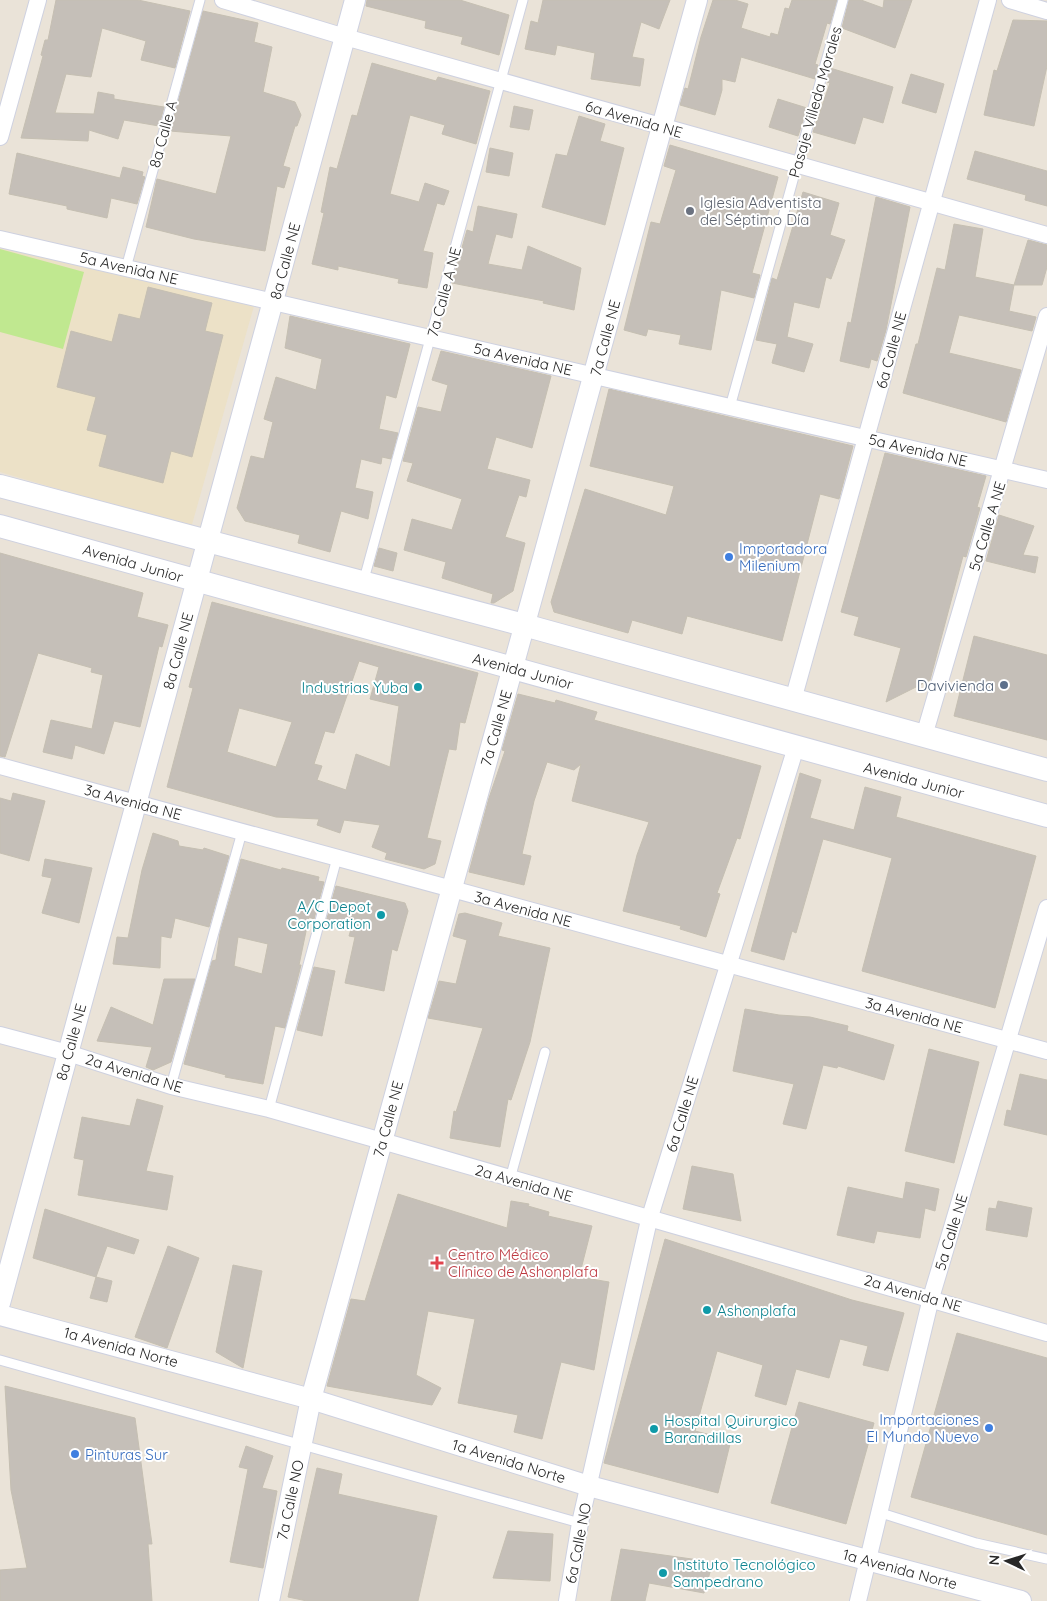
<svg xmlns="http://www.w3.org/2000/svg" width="1047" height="1601" viewBox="0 0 1047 1601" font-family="Quicksand,sans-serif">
<rect width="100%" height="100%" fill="#eae3d8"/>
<polygon fill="#ece1c7" points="0,230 256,299 191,528 0,472"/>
<polygon fill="#c0e890" points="0,249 84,272 63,349 0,332"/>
<g fill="#c5bfb8" stroke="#c5bfb2" fill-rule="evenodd">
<polygon points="56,0 138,0 190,11 175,68 141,60 146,41 102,28 91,77 66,74 55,113 94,114 98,92 114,95 114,99 164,107 159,126 124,120 118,139 89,130 88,141 21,138 43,56 41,55 45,40 48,40"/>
<polygon points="367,0 460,0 509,15 499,55 461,44 463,37 425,28 426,21 366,6"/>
<polygon points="543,0 670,0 659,29 641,22 632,57 644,59 640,86 591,79 595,53 557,45 555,55 525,49 531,21 538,23"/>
<polygon points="713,0 735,0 748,4 741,28 770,37 771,33 778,35 785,8 789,9 792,0 837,0 830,24 827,23 815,64 818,65 815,79 741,57 735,82 722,79 722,90 715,115 680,105 685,88 688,89 701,37"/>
<polygon points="849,0 861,0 883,8 884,0 912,0 895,48 842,28"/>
<polygon points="203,11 258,23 254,42 272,47 263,92 295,102 301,115 297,126 295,126 283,166 290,168 284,188 277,186 265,251 194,239 146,227 157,179 216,194 231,136 170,131"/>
<polygon points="1013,20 1047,21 1047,66 1034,126 984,115 994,70 997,71"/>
<polygon points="372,63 436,81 438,77 490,91 476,144 442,134 445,125 410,115 390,194 419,202 425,183 449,191 444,205 437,203 423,251 433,253 427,288 398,283 399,279 338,266 338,270 312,264 324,213 321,212 330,167 337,169 352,115 357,116"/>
<polygon points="830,68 893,87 883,123 863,117 855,144 813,132 830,83 827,82"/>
<polygon points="911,74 944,84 936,113 902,103"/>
<polygon points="778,99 807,108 798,136 769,127"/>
<polygon points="514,106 533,110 529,130 510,127"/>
<polygon points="579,116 605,124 600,141 624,148 605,225 542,207 556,154 567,156"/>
<polygon points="670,145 778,177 752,273 760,275 754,298 721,290 711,350 679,344 681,335 648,329 646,336 624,330 651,222 660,224 676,170 664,166"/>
<polygon points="490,148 513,153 509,176 486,172"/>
<polygon points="975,151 1047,171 1047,206 1025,200 1026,195 967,179"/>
<polygon points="17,153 120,178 123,167 143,172 142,176 145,177 137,204 111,198 107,218 67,209 67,206 9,194"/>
<polygon points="803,192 839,203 830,235 845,240 831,279 826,277 819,308 794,302 787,337 813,344 804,372 772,363 777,344 756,340 772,278 777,280"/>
<polygon points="876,197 910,207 886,330 877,361 871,359 869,368 840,361 848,322 851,323"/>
<polygon points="478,206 517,214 512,238 496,234 488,264 522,270 528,246 581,268 574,310 543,303 544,301 452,283 467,230 473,232"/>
<polygon points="954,224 983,229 975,277 1014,285 1009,311 1036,317 1032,331 959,315 949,353 1021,370 1006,422 903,393 916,344 918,344 937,268 945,270"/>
<polygon points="1028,240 1047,245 1047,267 1042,285 1014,285"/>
<polygon points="148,287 212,303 205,331 223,335 192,457 171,451 163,483 99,466 107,435 87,430 96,397 57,387 71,331 112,342 119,314 140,319"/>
<polygon points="290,316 410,344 396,398 386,395 379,429 398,433 391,459 382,457 381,464 361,459 355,488 373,492 368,519 341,511 330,552 298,543 300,535 245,521 237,508 251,456 264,459 273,422 264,419 276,377 316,390 322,359 285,348"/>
<polygon points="441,351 551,376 532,448 496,437 487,469 530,480 526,497 519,495 505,537 525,543 513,591 494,603 491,603 493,594 442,578 446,562 404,550 412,519 452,530 462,499 407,481 413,463 403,461 418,407 441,412 448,385 432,380"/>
<polygon points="609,389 853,446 839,499 820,494 782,641 687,616 682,634 632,620 628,633 554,612 551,602 585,489 666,515 674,486 590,466"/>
<polygon points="885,453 986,476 977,507 980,508 966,557 963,556 930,680 886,702 901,648 854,635 859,617 841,612"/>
<polygon points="999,515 1034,526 1023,555 1038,557 1035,573 986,561"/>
<polygon points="379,548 397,553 393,571 374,566"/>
<polygon points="0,553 143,593 137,617 168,625 162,647 159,646 140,727 114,721 104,754 75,745 72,759 43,752 51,720 92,729 103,675 91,672 92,668 38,653 5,757 0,756"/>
<path d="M212,602L478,673L465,723L460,722L456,750L449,749L427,838L441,841L435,864L424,869L385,859L387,853L372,847L380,825L344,820L340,833L317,825L319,819L276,817L167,787L193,688L189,687ZM359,661L379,667L370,699L399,706L390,767L356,754L346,790L317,780L322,766L314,764L325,731L334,733ZM239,708L292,722L276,767L227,752Z"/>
<polygon points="974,636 1047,655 1047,740 954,716"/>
<polygon points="518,694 555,703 556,700 597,712 594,720 761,766 740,839 737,838 717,893 720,894 706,937 680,929 681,926 623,911 637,855 649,822 572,801 581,764 574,770 547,762 534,801 522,854 531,856 524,885 469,872 489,798 505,751 502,750"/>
<polygon points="800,773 821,780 810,818 854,830 865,787 901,797 896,817 1036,856 995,1008 862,971 892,858 823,839 796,933 792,931 784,960 751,951"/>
<polygon points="13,793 45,801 29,861 0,853 0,798 11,801"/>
<polygon points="153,833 178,841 179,846 203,850 204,848 229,856 209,927 175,918 171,938 161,936 160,968 113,964 117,937 128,938 142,870"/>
<polygon points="45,859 92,868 79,923 42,913 52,878 42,876"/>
<path d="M241,859L281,870L282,868L319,877L318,881L324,882L314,919L309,917L299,965H301L285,1028L275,1026L263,1084L225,1077L226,1075L184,1064L212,961L216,960L220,933ZM238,937L268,944L262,974L234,966Z"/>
<polygon points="336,886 405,903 408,911 397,951 392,949 384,991 345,983 355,937 349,936 351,929 326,922"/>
<polygon points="465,913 502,923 498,936 550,948 530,1042 511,1100 508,1099 500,1147 450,1138 454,1111 456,1112 483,1028 428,1018 439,981 456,984 467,940 453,936 459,914"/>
<polygon points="314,967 335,971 322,1036 297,1030"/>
<polygon points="164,979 195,979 171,1062 153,1070 146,1067 152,1047 97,1041 111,1007 153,1025"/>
<polygon points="745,1009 779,1015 810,1017 848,1026 847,1031 894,1045 884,1080 838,1066 837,1068 823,1065 806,1129 783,1124 794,1084 733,1071"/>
<polygon points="929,1049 979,1062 954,1163 905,1151"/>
<polygon points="1020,1074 1047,1080 1047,1135 1004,1125 1007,1110 1011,1111"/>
<polygon points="137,1099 163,1106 146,1171 173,1176 167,1210 78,1195 84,1160 74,1158 82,1117 130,1126"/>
<polygon points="692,1166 733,1174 741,1221 683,1209"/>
<polygon points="906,1182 939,1189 935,1211 925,1208 920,1238 877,1231 874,1243 837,1235 848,1187 903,1199"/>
<polygon points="398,1194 507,1228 511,1201 529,1204 528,1206 549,1212 548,1216 592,1226 579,1277 609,1282 594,1370 561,1362 542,1439 514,1432 518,1415 458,1403 475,1319 428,1311 416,1375 441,1388 432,1405 327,1386 351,1299 365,1301"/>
<polygon points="998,1201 1032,1208 1027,1237 986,1230 989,1208 996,1209"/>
<polygon points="45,1209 139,1240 134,1254 107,1246 96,1277 33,1258"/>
<polygon points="665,1239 852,1300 904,1313 888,1371 863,1365 868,1346 840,1339 829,1378 796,1369 786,1405 755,1396 763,1365 717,1351 695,1431 731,1440 718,1493 604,1463"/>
<polygon points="168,1246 199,1258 167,1348 135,1337"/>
<polygon points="233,1265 262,1271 243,1368 216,1352"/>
<polygon points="96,1277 112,1281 107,1302 90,1298"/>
<polygon points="957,1333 1047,1358 1047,1535 911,1497"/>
<polygon points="5,1386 135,1418 152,1544 148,1544 152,1601 0,1601 0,1570 27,1568 11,1490"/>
<polygon points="799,1402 874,1423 846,1524 771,1503"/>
<polygon points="246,1446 273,1456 262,1488 277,1491 263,1568 230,1562 248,1469 239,1467"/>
<polygon points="317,1468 342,1474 338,1494 437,1516 418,1601 307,1601 288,1597"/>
<polygon points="508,1531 553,1534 550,1581 493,1578"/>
<polygon points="621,1549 713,1562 704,1593 649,1583 645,1601 611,1601"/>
</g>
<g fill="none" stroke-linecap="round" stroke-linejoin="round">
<defs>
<g id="service">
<polyline points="126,268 200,0"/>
<polyline points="730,407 843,0"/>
<polyline points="363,583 523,0"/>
<polyline points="171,1086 242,832"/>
<polyline points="269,1109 337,858"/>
<polyline points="510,1179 545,1052"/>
<polyline points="0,1360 580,1523"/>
<polyline points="878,1512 976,1543 1047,1559"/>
</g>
<g id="minor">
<polyline points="223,0 345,37 1047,235"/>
<polyline points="1010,0 1047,11"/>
<polyline points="0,137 38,0"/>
<polyline points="0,239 1047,480"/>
<polyline points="793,700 988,0"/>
<polyline points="924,736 1047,316"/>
<polyline points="0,766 1047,1051"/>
<polyline points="0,1035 68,1053 171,1086 269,1109 382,1141 1047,1333"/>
<polyline points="567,1601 580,1523 649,1220 796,747"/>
<polyline points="858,1601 931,1298 1047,908"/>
</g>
<g id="tertiary">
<polyline points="0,1303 355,0"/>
<polyline points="0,1315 311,1399 589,1486 1021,1601"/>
<polyline points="269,1601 311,1399 697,0"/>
</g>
<g id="secondary">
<polyline points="0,486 524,625 1047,770"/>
<polyline points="0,526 1047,816"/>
</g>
</defs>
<use href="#service" stroke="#ced1e0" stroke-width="11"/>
<use href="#minor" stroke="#ced1e0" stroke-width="18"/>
<use href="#tertiary" stroke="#ced1e0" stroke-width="22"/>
<use href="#secondary" stroke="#ced1e0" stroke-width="24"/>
<use href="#service" stroke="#fff" stroke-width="9"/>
<use href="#minor" stroke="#fff" stroke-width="16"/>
<use href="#tertiary" stroke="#fff" stroke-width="20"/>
<use href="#secondary" stroke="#fff" stroke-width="22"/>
</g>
<circle fill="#6b7280" stroke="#fff" stroke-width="2" cx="690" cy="211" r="5"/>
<g fill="#3f7fe0" stroke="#fff" stroke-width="2">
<circle cx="729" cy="557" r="5"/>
<circle cx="989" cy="1428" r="5"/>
<circle cx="75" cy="1454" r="5"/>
</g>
<circle fill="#5c6f8a" stroke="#fff" stroke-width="2" cx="1004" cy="685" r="5"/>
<g fill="#0f9aa8" stroke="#fff" stroke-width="2">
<circle cx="418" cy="687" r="5"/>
<circle cx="381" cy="915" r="5"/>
<circle cx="707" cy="1310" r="5"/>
<circle cx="654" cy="1429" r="5"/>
<circle cx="663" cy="1573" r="5"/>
</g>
<path fill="#e0444e" stroke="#fff" stroke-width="2" d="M434.5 1255.5h5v5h5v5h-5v5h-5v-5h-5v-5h5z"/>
<g text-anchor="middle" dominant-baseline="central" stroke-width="4" stroke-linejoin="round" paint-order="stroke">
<g font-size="15" fill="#272727" stroke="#fff">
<text transform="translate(815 102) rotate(-74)">Pasaje Villeda Morales</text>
<text transform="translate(634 119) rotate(16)">6a Avenida NE</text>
<text transform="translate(163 134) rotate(-75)">8a Calle A</text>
<text transform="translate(285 261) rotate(-75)">8a Calle NE</text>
<text transform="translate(129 268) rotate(13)">5a Avenida NE</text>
<text transform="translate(444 292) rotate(-75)">7a Calle A NE</text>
<text transform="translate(605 338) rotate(-75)">7a Calle NE</text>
<text transform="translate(891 350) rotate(-75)">6a Calle NE</text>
<text transform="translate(523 359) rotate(13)">5a Avenida NE</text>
<text transform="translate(918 450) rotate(13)">5a Avenida NE</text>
<text transform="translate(987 526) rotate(-73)">5a Calle A NE</text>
<text transform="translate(133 563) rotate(16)">Avenida Junior</text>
<text transform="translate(178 651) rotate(-75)">8a Calle NE</text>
<text transform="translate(523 671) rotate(15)">Avenida Junior</text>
<text transform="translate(496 728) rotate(-74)">7a Calle NE</text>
<text transform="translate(914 780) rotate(15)">Avenida Junior</text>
<text transform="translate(133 802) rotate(15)">3a Avenida NE</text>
<text transform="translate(523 909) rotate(15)">3a Avenida NE</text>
<text transform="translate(914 1015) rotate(15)">3a Avenida NE</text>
<text transform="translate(71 1042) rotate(-75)">8a Calle NE</text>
<text transform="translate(134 1073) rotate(17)">2a Avenida NE</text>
<text transform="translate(682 1114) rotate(-73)">6a Calle NE</text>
<text transform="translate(388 1119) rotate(-75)">7a Calle NE</text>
<text transform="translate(524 1183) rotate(16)">2a Avenida NE</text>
<text transform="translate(951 1232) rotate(-73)">5a Calle NE</text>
<text transform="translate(913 1293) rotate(16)">2a Avenida NE</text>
<text transform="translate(121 1347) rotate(15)">1a Avenida Norte</text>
<text transform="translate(509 1461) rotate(17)">1a Avenida Norte</text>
<text transform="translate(290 1500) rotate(-78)">7a Calle NO</text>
<text transform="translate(578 1543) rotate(-79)">6a Calle NO</text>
<text transform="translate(900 1569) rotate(15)">1a Avenida Norte</text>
</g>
<g font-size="15" fill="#5b616d" stroke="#fff" text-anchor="start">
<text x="700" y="202">Iglesia Adventista<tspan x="700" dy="17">del Séptimo Día</tspan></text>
</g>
<g font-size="15" fill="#366cbe" stroke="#fff" text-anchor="start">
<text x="739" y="548">Importadora<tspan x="739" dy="17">Milenium</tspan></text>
<text x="979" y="1419" text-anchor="end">Importaciones<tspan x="979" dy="17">El Mundo Nuevo</tspan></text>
<text x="85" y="1454">Pinturas Sur</text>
</g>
<g font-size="15" fill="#4e5e75" stroke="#fff" text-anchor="end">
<text x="994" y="685">Davivienda</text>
</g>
<g font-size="15" fill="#0d838f" stroke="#fff" text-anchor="start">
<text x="408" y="687" text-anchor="end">Industrias Yuba</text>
<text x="371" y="906" text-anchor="end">A/C Depot<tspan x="371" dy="17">Corporation</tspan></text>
<text x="717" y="1310">Ashonplafa</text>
<text x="664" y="1420">Hospital Quirurgico<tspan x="664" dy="17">Barandillas</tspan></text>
<text x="673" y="1564">Instituto Tecnológico<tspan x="673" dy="17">Sampedrano</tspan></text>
</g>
<g font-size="15" fill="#be3a42" stroke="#fff" text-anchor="start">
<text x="448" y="1254">Centro Médico<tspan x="448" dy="17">Clínico de Ashonplafa</tspan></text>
</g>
</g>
<g transform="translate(1007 1561) rotate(274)" stroke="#ffffff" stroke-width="4" paint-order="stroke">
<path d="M0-4L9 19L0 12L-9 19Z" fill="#272727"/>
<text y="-8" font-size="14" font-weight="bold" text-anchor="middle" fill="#272727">N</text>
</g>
</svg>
